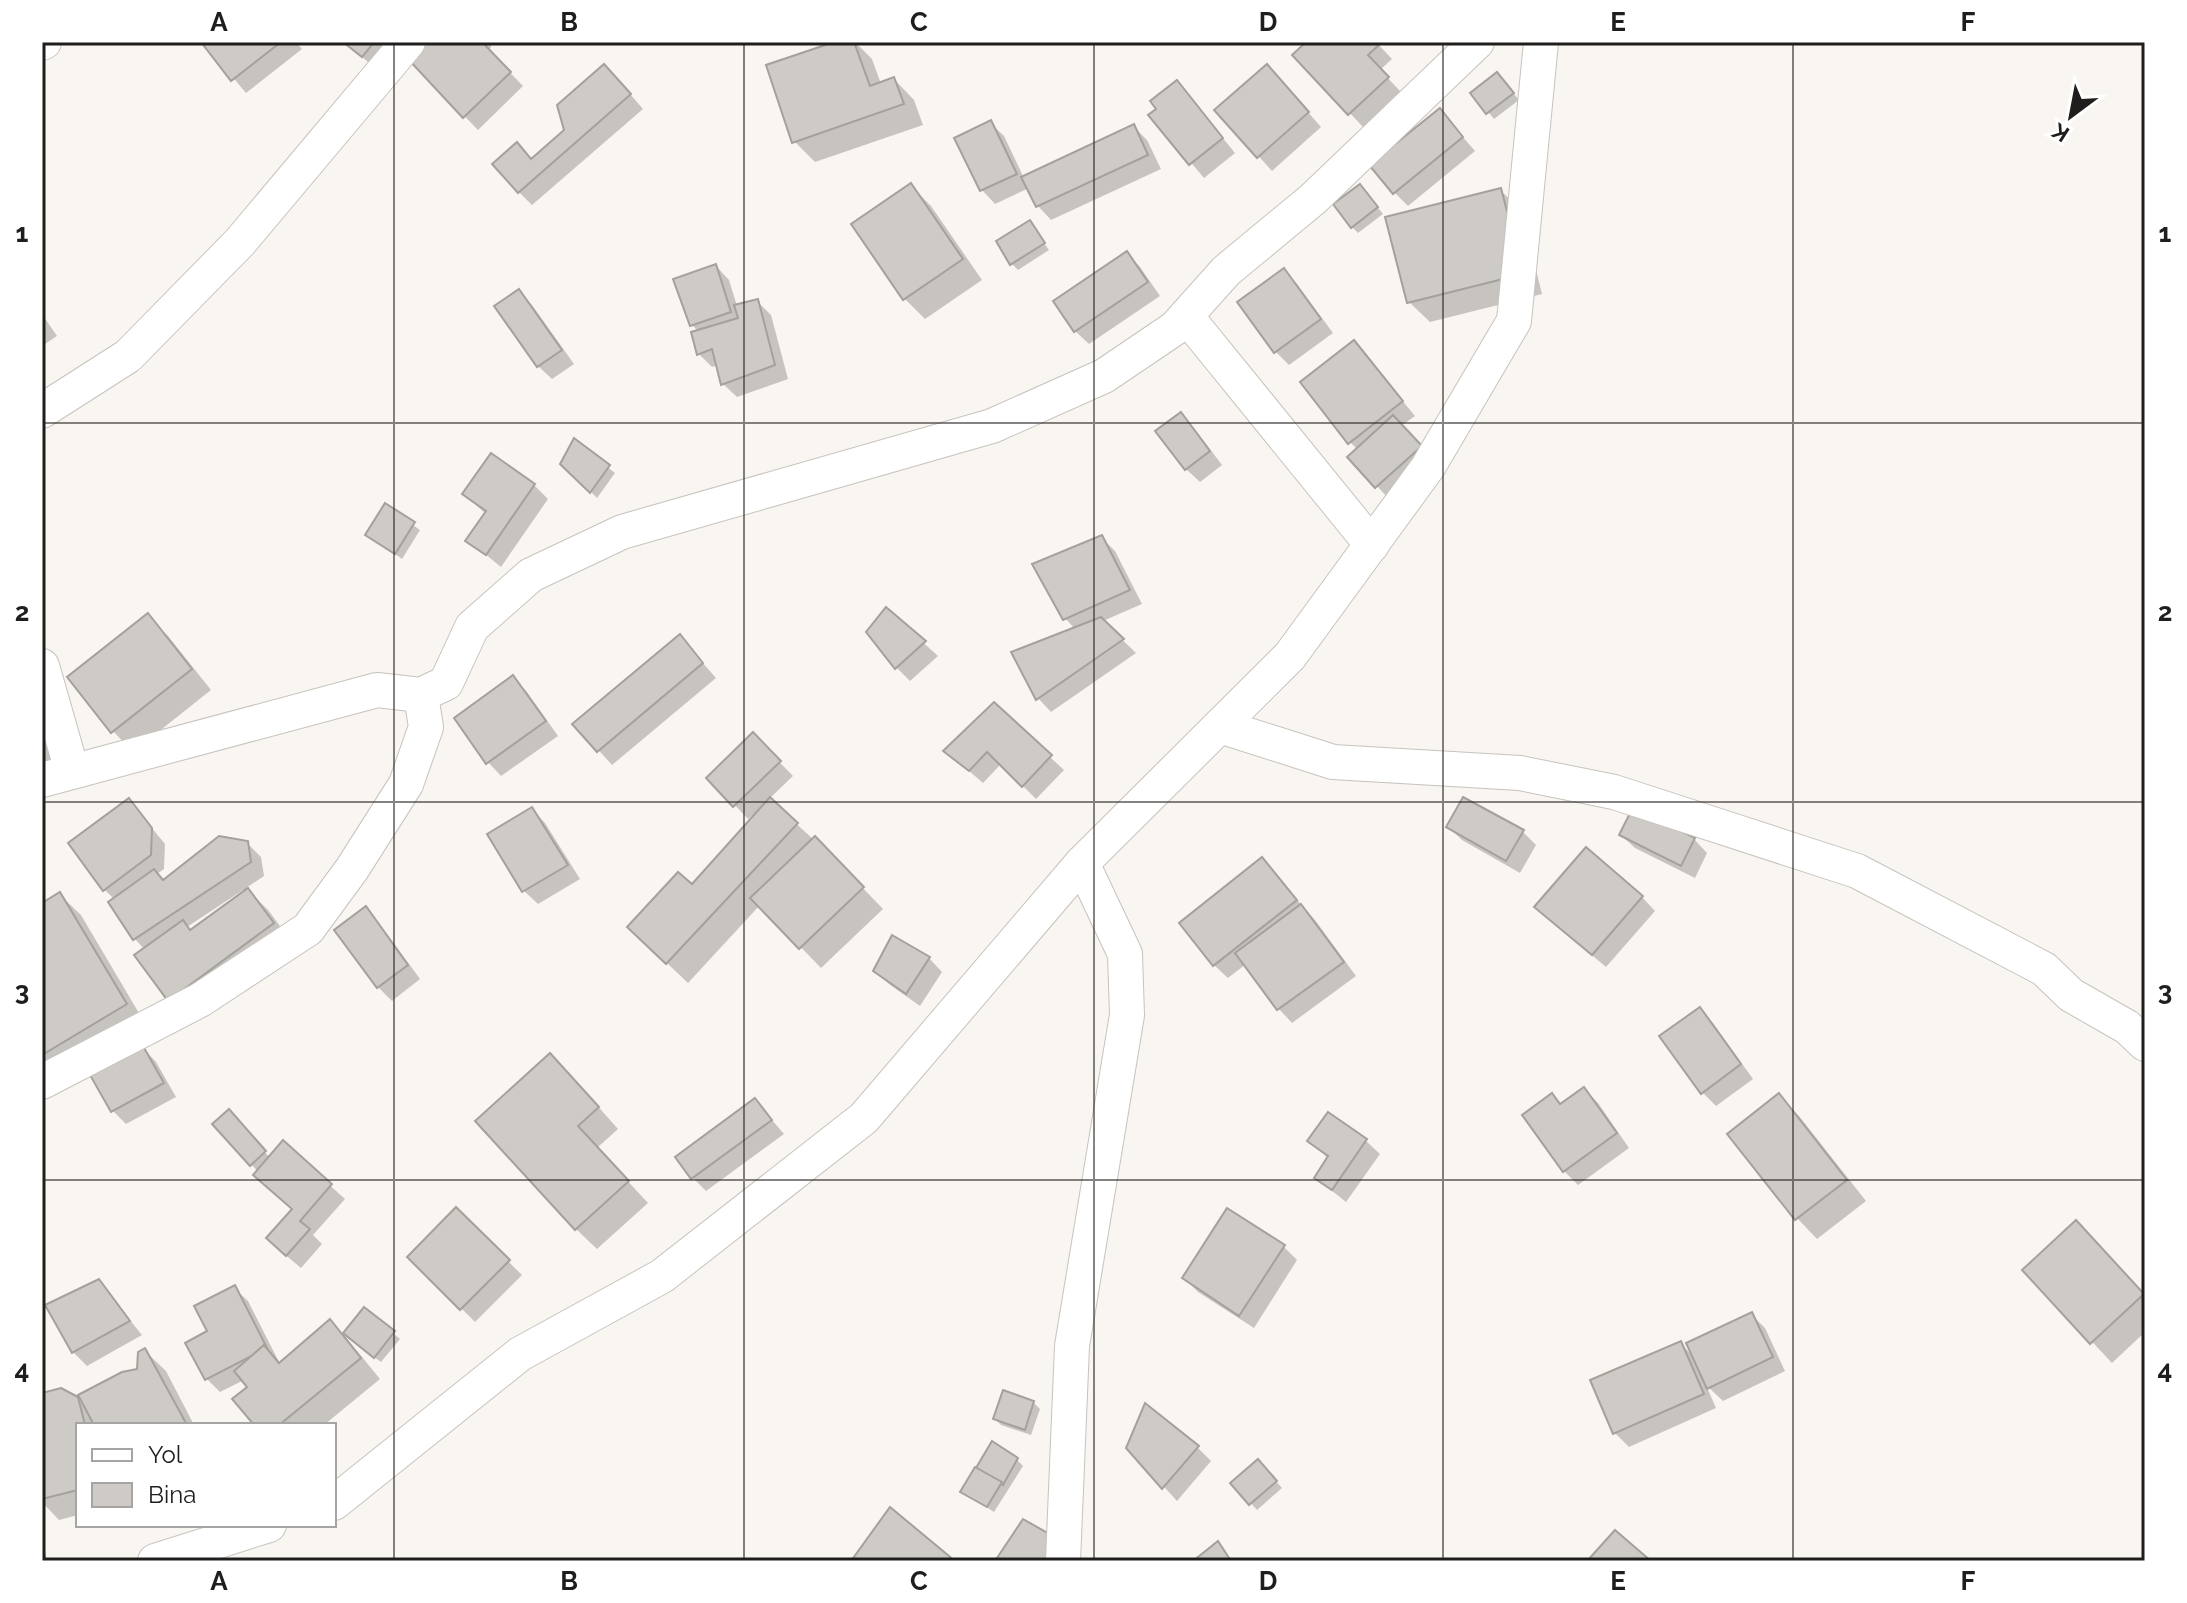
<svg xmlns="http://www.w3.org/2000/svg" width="2187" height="1603" viewBox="0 0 2187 1603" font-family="Raleway,sans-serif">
<rect width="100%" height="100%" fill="#f9f5f0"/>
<g fill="#0003" fill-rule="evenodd">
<polygon points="203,42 296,42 302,49 246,93"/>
<polygon points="345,42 399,42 376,69"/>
<polygon points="429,42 493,42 489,51 523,86 478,130 410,60"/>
<polygon points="841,42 855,42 872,59 881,84 894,79 914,100 923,125 815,162 794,141"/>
<polygon points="1309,42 1376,42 1392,59 1380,70 1401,92 1363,127 1295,55"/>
<polygon points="618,80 643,109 532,205 519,192 517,144 532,161"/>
<polygon points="1280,80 1321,127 1272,171 1217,110"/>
<polygon points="1503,81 1519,100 1494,119 1473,93"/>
<polygon points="1177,82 1235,153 1204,178 1151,115"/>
<polygon points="1440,111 1475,151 1408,206 1394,192"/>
<polygon points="990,123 1004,136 1024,178 1133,126 1147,140 1161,169 1051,220 1038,206 1029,188 995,204 982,190"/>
<polygon points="910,185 931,206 982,280 925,319 905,299 854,225"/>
<polygon points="1500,190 1521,210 1542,294 1430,322 1409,302"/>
<polygon points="1366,193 1383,214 1358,233 1352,227"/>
<polygon points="1030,223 1049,250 1018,270 1012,264"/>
<polygon points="1127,254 1140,267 1160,296 1089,344 1075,331"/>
<polygon points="716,266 729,280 737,306 757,301 771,315 788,379 737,397 723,384 718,365 712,367 699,354 699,332 692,325"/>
<polygon points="1284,271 1297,284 1333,333 1289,365 1276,352 1240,303"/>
<polygon points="519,292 532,305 574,364 552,379 538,366"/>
<polygon points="42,314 57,336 42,346"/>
<polygon points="1354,342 1415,416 1401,426 1434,461 1390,500 1350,457 1358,450 1350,442"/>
<polygon points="1181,414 1194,428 1222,465 1200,482 1186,469"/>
<polygon points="574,441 615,473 597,498 563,464"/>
<polygon points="534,485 548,499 501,567 468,540 486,514 464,494"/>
<polygon points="386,506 420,530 402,559 368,534"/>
<polygon points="1101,537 1115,551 1142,604 1103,621 1136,653 1051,712 1038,698 1075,629 1065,618"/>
<polygon points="886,609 938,656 910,681 896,667"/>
<polygon points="147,616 168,636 211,690 133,752 113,731"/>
<polygon points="680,637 716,678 612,765 575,724"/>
<polygon points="513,678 527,692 558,736 501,776 488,762"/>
<polygon points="994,705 1064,770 1036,799 1001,764 983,783 946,751"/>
<polygon points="42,718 69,770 42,780"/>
<polygon points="753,735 793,776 769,799 835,859 883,909 821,968 760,905 688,983 650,947 692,887 757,815 755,813 748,819 709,778"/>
<path d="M129,800L165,844L164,869L157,874L164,882L247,843L261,857L264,876L246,888L269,911L293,944L190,1020L145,950L135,939L110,902L114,899L105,890ZM243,890L245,892L192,932L187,927Z"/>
<polygon points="532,809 545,823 580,879 538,904 524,891"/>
<polygon points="1448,827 1523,832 1536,845 1520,873 1462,840"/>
<polygon points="1621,835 1694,839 1707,853 1695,878 1635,848"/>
<polygon points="1262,860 1315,920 1356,976 1292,1023 1279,1009 1246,964 1228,978 1214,965"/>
<polygon points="60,895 81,915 146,1025 42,1087 42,905"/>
<polygon points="1642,897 1655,911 1606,967 1550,920"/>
<polygon points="366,909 379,923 420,979 392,1001 378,987 337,930"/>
<polygon points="929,958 942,972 920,1006 889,984 875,970"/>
<polygon points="1700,1010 1713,1023 1753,1079 1716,1106 1702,1092"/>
<polygon points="143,1048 156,1062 176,1097 126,1124 113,1111"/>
<polygon points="571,1076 618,1129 597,1148 648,1203 597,1249 576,1229"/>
<polygon points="1584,1089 1598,1103 1629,1148 1578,1185 1564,1171 1525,1115 1561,1105"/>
<polygon points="1779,1096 1799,1116 1866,1201 1817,1239 1797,1218"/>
<polygon points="755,1100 784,1134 706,1191 693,1178"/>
<polygon points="1328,1115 1366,1141 1380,1154 1346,1202 1316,1178 1329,1159 1309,1141"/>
<polygon points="235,1118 270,1158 283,1143 345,1199 313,1235 322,1244 301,1268 282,1252 294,1210 251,1164"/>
<polygon points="456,1210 522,1275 475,1322 410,1257"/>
<polygon points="1228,1210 1284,1247 1297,1260 1254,1328 1198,1292 1184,1278"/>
<polygon points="2096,1243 2145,1296 2145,1332 2112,1363 2025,1270"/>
<polygon points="98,1281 142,1335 87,1366 73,1352"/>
<polygon points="234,1288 248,1301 280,1364 330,1322 344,1336 365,1309 400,1339 381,1362 345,1336 380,1379 324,1425 257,1425 250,1387 244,1380 220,1392 206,1378 210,1332"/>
<polygon points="1752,1315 1765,1328 1785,1371 1723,1401 1706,1385 1716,1408 1629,1447 1615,1433 1593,1381 1680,1343 1694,1357"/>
<polygon points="145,1351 166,1371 194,1425 78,1425 78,1515 59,1520 42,1502 42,1395 77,1398 85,1407 139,1370"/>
<polygon points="1033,1402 1040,1409 1031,1435 1001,1425 995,1419"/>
<polygon points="1128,1447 1197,1447 1211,1461 1177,1501"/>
<polygon points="1017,1460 1023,1466 994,1512 963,1492"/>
<polygon points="1264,1468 1282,1488 1257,1510 1233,1483"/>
<polygon points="42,1536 47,1561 42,1561"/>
</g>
<g fill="#cecac5" stroke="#a4a09b" stroke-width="2">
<polygon points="201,42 281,42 231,81"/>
<polygon points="343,42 374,42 362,57"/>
<polygon points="426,42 482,42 511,72 463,118 408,59"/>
<polygon points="834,42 854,42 870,86 894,77 904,104 792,143 766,65"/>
<polygon points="1306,42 1378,42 1380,44 1368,55 1389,77 1348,115 1292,55"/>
<polygon points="604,64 631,94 518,193 492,164 517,142 531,159 564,130 557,105"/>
<polygon points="1267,64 1309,112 1257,158 1214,110"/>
<polygon points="1497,72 1514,93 1486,114 1470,93"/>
<polygon points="1177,80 1223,138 1189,165 1148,115 1156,109 1150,101"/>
<polygon points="1440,108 1463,137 1393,194 1369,165"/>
<polygon points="991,120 1017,174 980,191 954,138"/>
<polygon points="1134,124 1148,155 1036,207 1021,177"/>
<polygon points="911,183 963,259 903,300 851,224"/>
<polygon points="1360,184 1378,207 1351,228 1333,204"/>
<polygon points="1501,188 1523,274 1407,303 1385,217"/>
<polygon points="1030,220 1045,243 1010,265 996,241"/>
<polygon points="1127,251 1148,282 1074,332 1053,301"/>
<polygon points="716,264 731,312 690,326 673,279"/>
<polygon points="1284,268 1321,319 1274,353 1237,302"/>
<polygon points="519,289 562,350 537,367 494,306"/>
<polygon points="758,299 775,365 721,385 712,349 697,355 691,332 738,318 734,305"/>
<polygon points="1354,340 1403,401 1348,444 1300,382"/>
<polygon points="1181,412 1210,451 1185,470 1155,431"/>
<polygon points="1393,415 1422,446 1375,488 1347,457"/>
<polygon points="574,438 610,465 590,493 560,464"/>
<polygon points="491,453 535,484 486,555 465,541 486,511 462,494"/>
<polygon points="385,503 415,522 395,554 365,535"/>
<polygon points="1102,535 1130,590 1063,620 1032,564"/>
<polygon points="886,607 926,641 895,669 866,632"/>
<polygon points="148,613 192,669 111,733 67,677"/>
<polygon points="1101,617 1124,639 1036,700 1011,652"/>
<polygon points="680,634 703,663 597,752 572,724"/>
<polygon points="513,675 546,721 486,764 454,718"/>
<polygon points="994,702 1052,755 1022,787 987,752 969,771 943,751"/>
<polygon points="753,732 781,761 733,807 706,778"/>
<polygon points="770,797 798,823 666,964 627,927 678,872 692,884"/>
<polygon points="1463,797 1524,830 1506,861 1446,827"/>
<polygon points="129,798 152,828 151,855 103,891 68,843"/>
<polygon points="532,807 568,865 522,892 487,834"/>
<polygon points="1633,807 1695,838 1681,866 1619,835"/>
<polygon points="219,836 248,841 251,862 133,940 108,902 154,869 163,880"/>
<polygon points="815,836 864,887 799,949 750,898"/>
<polygon points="1586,847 1643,896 1592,955 1534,907"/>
<polygon points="1262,857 1297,900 1213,966 1179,923"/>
<polygon points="248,888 274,923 168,1001 134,955 183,920 190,930"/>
<polygon points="60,892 127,1004 42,1055 42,903"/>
<polygon points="1301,904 1344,962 1277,1010 1235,953"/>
<polygon points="366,906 408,965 377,988 334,930"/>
<polygon points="892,935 930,957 906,994 873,971"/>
<polygon points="1700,1007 1741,1064 1701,1094 1659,1036"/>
<polygon points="143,1046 164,1083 111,1112 90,1075"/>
<polygon points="550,1053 599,1107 578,1126 629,1181 575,1230 475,1121"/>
<polygon points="1584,1087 1617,1133 1563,1172 1522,1115 1552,1093 1560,1104"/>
<polygon points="1779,1093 1847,1180 1795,1220 1727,1134"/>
<polygon points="755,1098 772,1120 691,1179 675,1157"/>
<polygon points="229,1109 266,1151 250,1166 212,1124"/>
<polygon points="1328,1112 1367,1139 1332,1190 1314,1178 1328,1156 1307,1141"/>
<polygon points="283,1140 332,1184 300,1221 310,1229 286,1256 266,1238 292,1209 253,1175"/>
<polygon points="456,1207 510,1260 460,1310 407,1257"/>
<polygon points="1227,1208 1285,1245 1239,1316 1182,1278"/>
<polygon points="2076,1220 2144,1294 2090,1344 2022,1270"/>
<polygon points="99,1279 130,1321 72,1353 45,1305"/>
<polygon points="235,1285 267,1348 205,1380 185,1343 207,1331 194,1306"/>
<polygon points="364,1307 395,1331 374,1358 343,1333"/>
<polygon points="1752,1312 1773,1357 1707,1389 1686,1343"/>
<polygon points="330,1319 361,1358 279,1425 254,1425 232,1399 247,1387 234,1371 264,1345 279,1363"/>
<polygon points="1681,1341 1704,1394 1613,1434 1590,1380"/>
<polygon points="145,1348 187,1425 94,1425 78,1395 122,1372 137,1369 138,1352"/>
<polygon points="61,1388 78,1397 85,1425 78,1425 78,1490 42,1499 42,1393"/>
<polygon points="1003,1390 1034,1401 1025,1430 993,1419"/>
<polygon points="1145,1403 1199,1446 1162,1489 1126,1448"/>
<polygon points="992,1441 1018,1458 1003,1485 976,1468"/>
<polygon points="1258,1459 1277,1481 1249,1505 1230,1483"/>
<polygon points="975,1467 1002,1482 987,1507 960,1492"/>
<polygon points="890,1507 955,1561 851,1561"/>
<polygon points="1023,1519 1051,1535 1055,1561 995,1561"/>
<polygon points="1615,1530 1651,1561 1587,1561"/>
<polygon points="1218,1541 1231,1561 1193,1561"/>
</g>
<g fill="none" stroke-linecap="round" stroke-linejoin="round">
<defs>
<g id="street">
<polyline points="42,43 44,42"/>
<polyline points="1186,316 1372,545"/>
<polyline points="42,411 128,356 240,242 408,42"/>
<polyline points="42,666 72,771"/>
<polyline points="1220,726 1333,762 1520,773 1614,792 1857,871 2044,969 2071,995 2127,1027 2145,1044"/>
<polyline points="42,780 377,690 421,695"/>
<polyline points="42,1082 200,1000 308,929 352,869 406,784 426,727 421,695 446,683 472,627 531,575 622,532 992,426 1104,376 1175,328 1226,271 1313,199 1477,42"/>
<polyline points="334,1503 520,1354 662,1276 864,1118 1082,863 1290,656 1428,467 1514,321 1541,42"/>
<polyline points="155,1561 269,1525"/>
<polyline points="1063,1561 1072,1346 1127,1015 1125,954 1082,863"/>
</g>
</defs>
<use href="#street" stroke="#c7c3be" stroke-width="36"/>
<use href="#street" stroke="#fff" stroke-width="34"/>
</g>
<path fill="none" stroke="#201e1c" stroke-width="2" stroke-opacity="0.55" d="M394,42V1561M744,42V1561M1094,42V1561M1443,42V1561M1793,42V1561M42,423H2145M42,802H2145M42,1180H2145"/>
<rect width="2187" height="1603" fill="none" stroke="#ffffff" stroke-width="88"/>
<rect x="76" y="1423" width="260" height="104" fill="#ffffff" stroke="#a6a5a4" stroke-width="2"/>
<rect x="92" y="1449" width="40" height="12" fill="#ffffff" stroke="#a6a5a4" stroke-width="2"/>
<text x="148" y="1463" font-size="24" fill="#201e1c">Yol</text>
<rect x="92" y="1483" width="40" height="24" fill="#cecac5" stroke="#a6a5a4" stroke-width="2"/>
<text x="148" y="1503" font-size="24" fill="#201e1c">Bina</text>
<g transform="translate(2071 116) rotate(212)" stroke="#ffffff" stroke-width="6" paint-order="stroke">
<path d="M0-6L14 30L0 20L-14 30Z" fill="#201e1c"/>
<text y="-12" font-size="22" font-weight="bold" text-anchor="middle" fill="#201e1c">K</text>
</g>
<rect x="44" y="44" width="2099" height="1515" fill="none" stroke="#201e1c" stroke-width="3"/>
<g font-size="26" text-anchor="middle" font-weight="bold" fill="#201e1c">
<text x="219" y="31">A</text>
<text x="569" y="31">B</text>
<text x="919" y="31">C</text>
<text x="1268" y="31">D</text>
<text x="1618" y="31">E</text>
<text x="1968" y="31">F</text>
<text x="22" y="242">1</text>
<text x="2165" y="242">1</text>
<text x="22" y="621">2</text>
<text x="2165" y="621">2</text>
<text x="22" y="1000">3</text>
<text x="2165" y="1000">3</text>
<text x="22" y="1379">4</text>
<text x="2165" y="1379">4</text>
<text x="219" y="1590">A</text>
<text x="569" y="1590">B</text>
<text x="919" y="1590">C</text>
<text x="1268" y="1590">D</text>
<text x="1618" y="1590">E</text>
<text x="1968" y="1590">F</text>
</g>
</svg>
